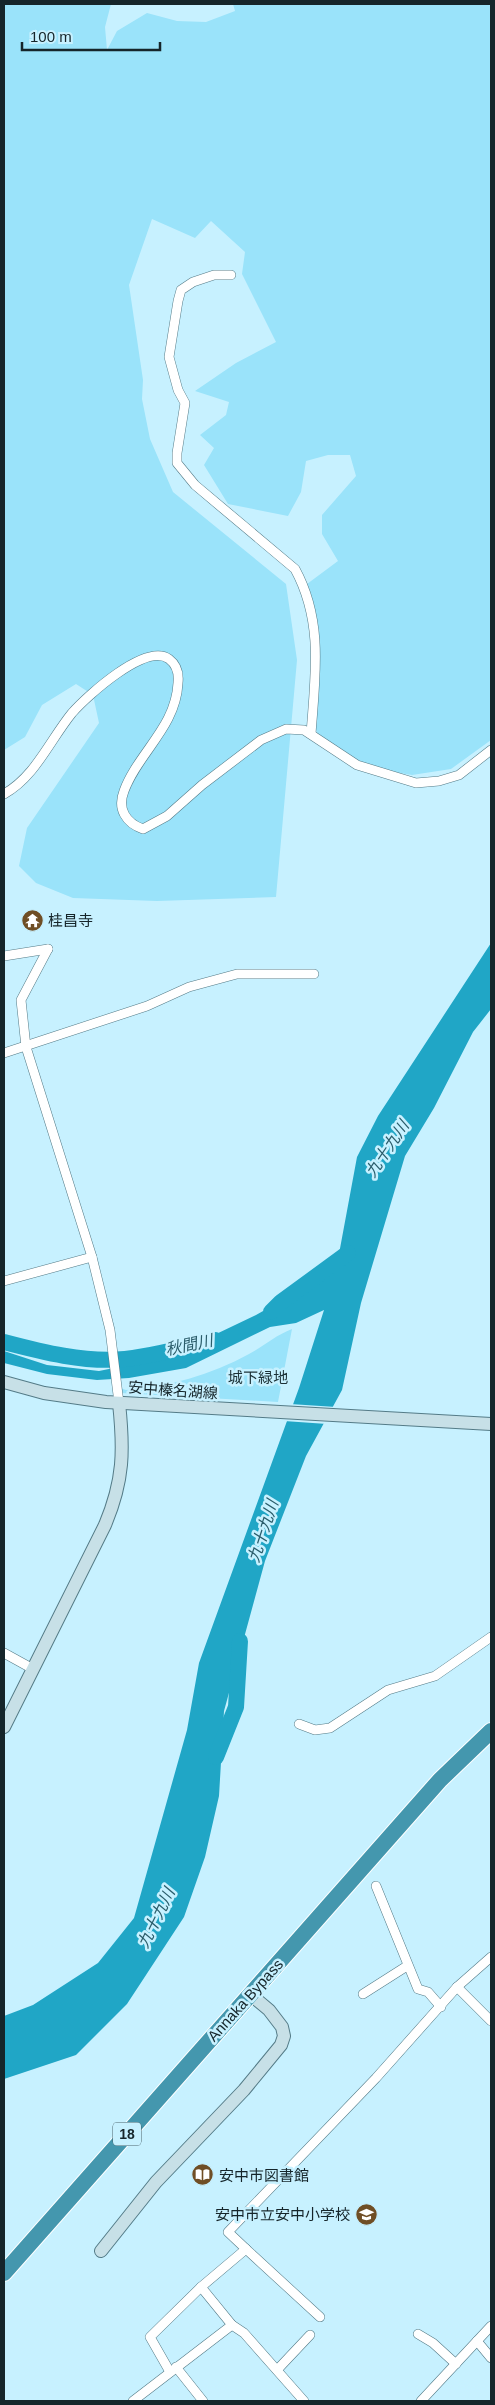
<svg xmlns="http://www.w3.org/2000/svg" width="495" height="2405" viewBox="0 0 495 2405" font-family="Helvetica,'Noto Sans JP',sans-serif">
<rect width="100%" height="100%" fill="#c7f1ff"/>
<g fill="#9ae3fa">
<polygon points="4,4 111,4 105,27 107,50 117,31 147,13 177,21 206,22 235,11 233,4 491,4 491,740 451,769 412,775 376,769 341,756 319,737 313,722 313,645 307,584 338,561 322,534 322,515 356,476 350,455 328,455 306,461 301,492 288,516 228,504 204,465 214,448 200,435 226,415 229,402 195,391 236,363 276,342 242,274 245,252 211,221 195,238 152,219 129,285 143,380 142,399 150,439 173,492 286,584 297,660 276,897 157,901 73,898 36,883 19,866 27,828 99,723 93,695 76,684 42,705 25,737 4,750"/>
<path d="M292,1329L278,1402L121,1393L120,1388L126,1390C168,1387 211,1375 249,1354C264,1346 276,1335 292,1329Z"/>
</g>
<polygon fill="#20a6c6" points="491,943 491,1009 473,1032 434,1108 405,1156 361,1303 342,1390 306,1456 265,1561 224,1711 219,1796 205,1857 184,1917 127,2004 76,2055 4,2079 4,2016 33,2005 98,1963 134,1918 187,1730 199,1663 299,1388 324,1310 296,1323 270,1327 186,1368 129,1378 97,1380 47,1374 4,1363 4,1351 47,1365 99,1371 168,1357 256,1315 336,1270 357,1157 378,1116"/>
<polygon fill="#c7f1ff" points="290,1404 336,1407 327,1424 284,1421"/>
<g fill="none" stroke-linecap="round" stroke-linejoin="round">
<g stroke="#20a6c6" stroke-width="16">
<polyline points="271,1312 281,1302 348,1253"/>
<path d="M4,1342C42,1352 85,1363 125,1359C151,1356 188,1347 215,1340"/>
<polyline points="216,1757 236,1707 240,1641"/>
</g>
<defs>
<g id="street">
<path d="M231,275H214L193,282L181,290L178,301L169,357L178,390L185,403L177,453V463L195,485L295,569C324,622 315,677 311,734"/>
<path d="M4,794C35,777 50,740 72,713C87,696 146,642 169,659C177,665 179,674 178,683C176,727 138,753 124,791C117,809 126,823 143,829L167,816L202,785L261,740L286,729L304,730L357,765L416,783L439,781L459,775L491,750"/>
<polyline points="48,949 21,1000 26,1047 92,1257 110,1330 119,1403"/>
<polyline points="4,956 48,949"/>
<polyline points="4,1053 147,1006 189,987 237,974 314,974"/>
<polyline points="4,1281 92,1257"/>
<polyline points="4,1653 33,1669"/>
<polyline points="299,1724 315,1730 330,1728 388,1690 435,1676 491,1637"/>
<polyline points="376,1886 418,1989 428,1992 441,2007"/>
<polyline points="457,1987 491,2021"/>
<polyline points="363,1994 407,1966"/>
<polyline points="246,2249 228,2232 376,2078 457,1987 491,1957"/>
<polyline points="201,2287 232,2325 244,2333 304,2401"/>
<polyline points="418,2334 433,2343 456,2364"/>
<polyline points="477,2341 491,2358"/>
<polyline points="176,2367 203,2401"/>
<polyline points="277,2370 310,2335"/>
<polyline points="170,2372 150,2337 201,2287 246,2249 320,2317"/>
<polyline points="133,2401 232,2325"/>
<polyline points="421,2401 491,2326"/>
</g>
<g id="secondary">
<polyline points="4,1382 44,1393 106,1402 491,1424"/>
<path d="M4,1727L105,1525C124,1480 124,1450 119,1403"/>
<polyline points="101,2251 156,2182 244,2090 281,2045 284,2036 282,2027 269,2010 250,1994"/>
</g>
<polyline id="highway" points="4,2273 440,1780 491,1731"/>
</defs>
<use href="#street" stroke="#547b87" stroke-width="10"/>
<use href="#secondary" stroke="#547b87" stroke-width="14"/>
<use href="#highway" stroke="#fff" stroke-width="18"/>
<use href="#street" stroke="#fff" stroke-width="9"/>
<use href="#secondary" stroke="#c7e0e7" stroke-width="12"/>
<use href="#highway" stroke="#4497ae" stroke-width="16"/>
</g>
<defs>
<symbol id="temple-disc" viewBox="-11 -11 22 22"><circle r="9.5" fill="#6f4e25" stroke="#c7f1ff"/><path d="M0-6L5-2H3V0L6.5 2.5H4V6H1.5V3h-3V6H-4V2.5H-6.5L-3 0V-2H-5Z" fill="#fff"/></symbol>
<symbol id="library-disc" viewBox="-11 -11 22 22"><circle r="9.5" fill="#6f4e25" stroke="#c7f1ff"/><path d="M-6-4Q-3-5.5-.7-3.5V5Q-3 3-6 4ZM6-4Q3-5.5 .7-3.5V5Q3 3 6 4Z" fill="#fff"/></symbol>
<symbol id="school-disc" viewBox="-11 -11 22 22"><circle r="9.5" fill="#6f4e25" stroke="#c7f1ff"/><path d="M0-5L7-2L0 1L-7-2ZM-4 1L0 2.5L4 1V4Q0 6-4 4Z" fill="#fff"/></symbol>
</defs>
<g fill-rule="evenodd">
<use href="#temple-disc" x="20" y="908" width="25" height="25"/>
<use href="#library-disc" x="190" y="2162" width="25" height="25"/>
<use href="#school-disc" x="354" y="2202" width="25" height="25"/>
</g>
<g text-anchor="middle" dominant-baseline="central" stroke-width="5" stroke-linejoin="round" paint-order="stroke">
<rect fill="#c7f1ff" stroke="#4a626a" stroke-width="1" x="113" y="2122.5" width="28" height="23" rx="4"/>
<g font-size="14" font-weight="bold" fill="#15252a">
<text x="127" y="2134">18</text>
</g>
<g font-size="15" fill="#15252a" stroke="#c7f1ff" text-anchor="start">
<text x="48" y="920">桂昌寺</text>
<text x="219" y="2175">安中市図書館</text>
<text x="350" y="2214" text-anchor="end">安中市立安中小学校</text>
</g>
<g font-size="15" fill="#1b3036" stroke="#c7f1ff">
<text x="258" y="1377">城下緑地</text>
</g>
<g font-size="15" fill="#15252a" stroke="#c7f1ff">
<text transform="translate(173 1390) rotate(4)">安中榛名湖線</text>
<text transform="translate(245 2000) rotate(-48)">Annaka Bypass</text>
</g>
<g font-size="16" font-style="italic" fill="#2a5c6a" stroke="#c7f1ff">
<text transform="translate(387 1149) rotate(-56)">九十九川</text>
<text transform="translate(189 1345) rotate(-12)">秋間川</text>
<text transform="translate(263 1531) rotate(-72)">九十九川</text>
<text transform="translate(156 1918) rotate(-64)">九十九川</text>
</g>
</g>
<rect width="495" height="2405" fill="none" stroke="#15252a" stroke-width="10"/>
<path d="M22 42v8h138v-8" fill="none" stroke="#15252a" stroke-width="2.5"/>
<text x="30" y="42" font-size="15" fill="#15252a" stroke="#c7f1ff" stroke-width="4" paint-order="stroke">100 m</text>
</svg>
